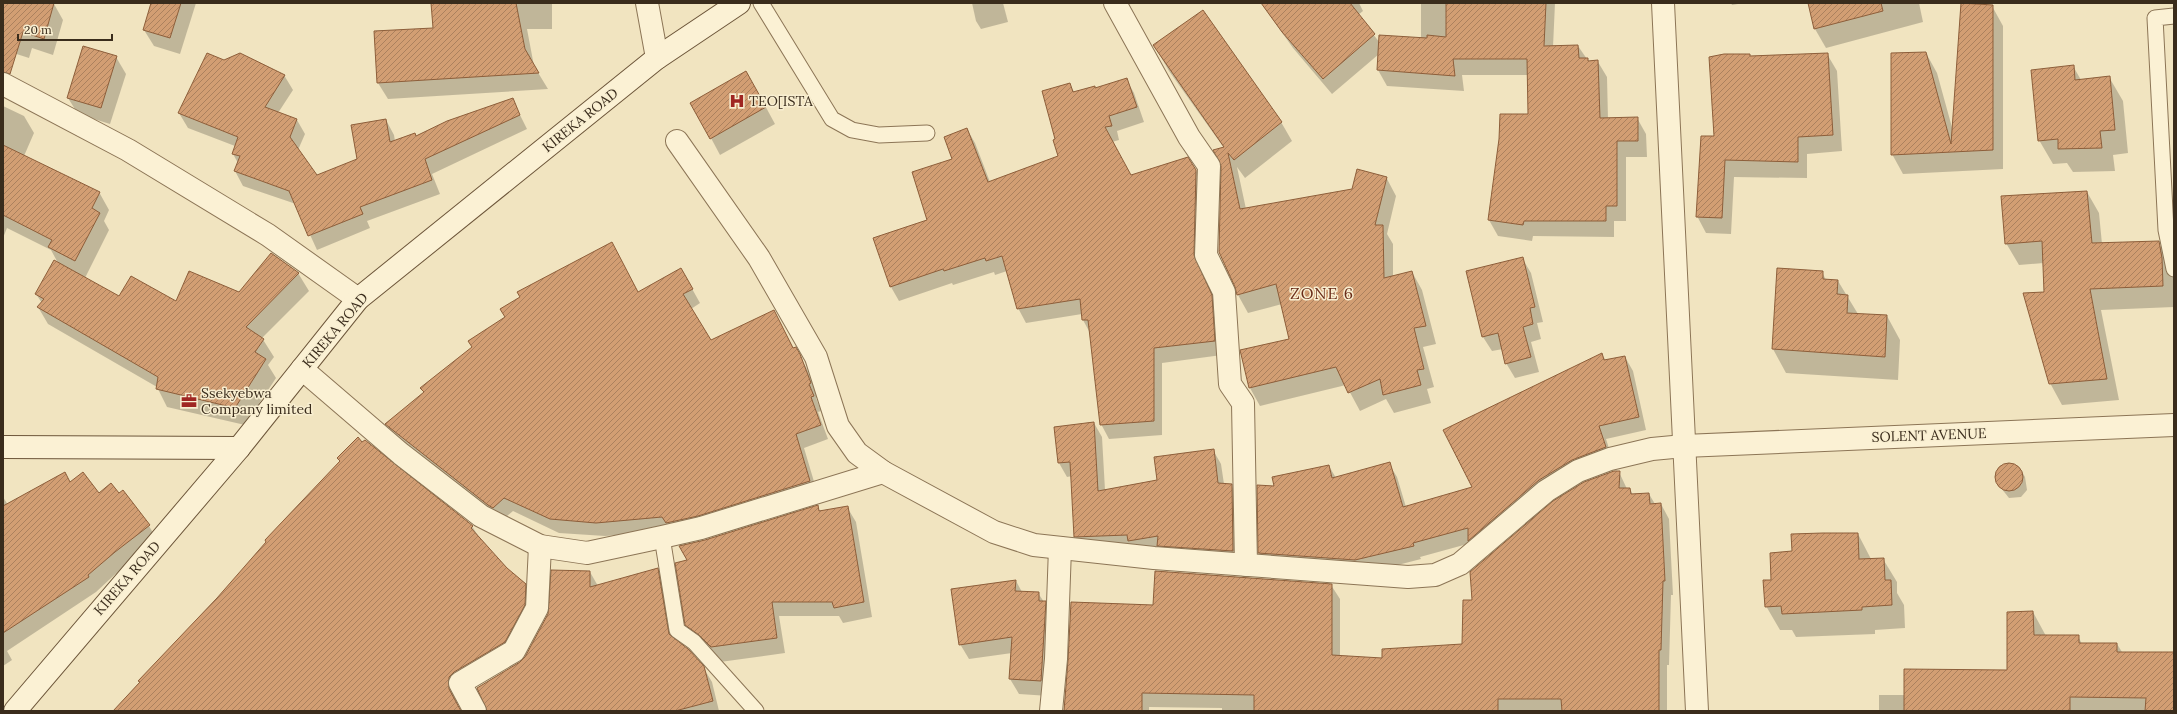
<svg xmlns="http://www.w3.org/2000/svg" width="2177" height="714" viewBox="0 0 2177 714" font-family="Lora,serif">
<defs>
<pattern id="building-hatch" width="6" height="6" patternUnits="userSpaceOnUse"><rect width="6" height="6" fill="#d29e73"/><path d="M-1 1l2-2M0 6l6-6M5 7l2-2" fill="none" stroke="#ab815e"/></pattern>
</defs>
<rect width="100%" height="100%" fill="#f1e4c0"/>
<g fill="#0003">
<polygon points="3,3 54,4 63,20 53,55 32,48 29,58 4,50"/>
<polygon points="152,3 196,3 180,54 154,46 144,30"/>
<polygon points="432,3 552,3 552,29 527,29 534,66 548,89 388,99 378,83 434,29"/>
<polygon points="972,3 1003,3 1008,22 981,29 976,21"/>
<polygon points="1261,3 1359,3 1363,11 1358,15 1380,43 1421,39 1421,3 1555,3 1553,47 1578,46 1589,62 1598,62 1607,77 1608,119 1637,118 1646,134 1647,157 1626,157 1626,221 1614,221 1614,237 1533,236 1532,241 1498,236 1489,220 1500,139 1529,115 1528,75 1462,75 1464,91 1387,86 1378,70 1379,54 1332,94 1293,48"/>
<polygon points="1731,3 1744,3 1732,5"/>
<polygon points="1809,3 1919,3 1923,22 1826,48 1815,29"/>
<polygon points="1992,6 2003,26 2003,169 1903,174 1892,154 1926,53 1937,73 1953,131"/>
<polygon points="1158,52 1281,122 1292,141 1245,178 1237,167 1246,209 1353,190 1386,177 1396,196 1387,234 1393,244 1393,277 1412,272 1422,290 1436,344 1423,347 1434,387 1427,389 1431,403 1394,413 1386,399 1360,411 1346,385 1260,406 1250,388 1290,339 1282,304 1248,313 1238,295 1224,148 1169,71"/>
<polygon points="1827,54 1837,71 1842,151 1807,154 1807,178 1734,177 1731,234 1706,233 1697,216 1715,137 1750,55 1751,57"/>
<polygon points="116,57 126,74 110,124 78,114 68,98"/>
<polygon points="224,62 284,75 293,90 278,113 297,120 305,134 298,150 317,177 358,160 386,120 394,135 395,141 416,137 512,99 527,129 432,174 440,194 367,221 370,228 317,250 296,204 243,186 235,171 238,163 233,154 235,146 188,128 179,113"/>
<polygon points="2073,66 2081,80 2109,77 2123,101 2128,153 2113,155 2115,171 2073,172 2067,163 2053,164 2039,140"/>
<polygon points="1126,79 1134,93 1144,122 1117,131 1119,140 1112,142 1131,176 1196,170 1204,185 1201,270 1219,311 1222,355 1162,363 1162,435 1109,439 1101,424 1090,333 1083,320 1082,314 1026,323 1018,308 1007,271 995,275 994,272 953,285 952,283 899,301 891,287 929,221 967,129 975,143 990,182 1059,157 1056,139 1070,85 1075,93 1095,89"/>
<polygon points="756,89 775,124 720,155 711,138"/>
<polygon points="3,106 24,116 34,133 24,156 99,192 109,210 104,221 109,230 85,278 119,297 176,303 239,293 298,273 309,291 262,338 274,357 268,365 276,378 245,425 167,407 157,387 48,324 38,307 42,303 36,294 58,263 51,250 7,228 3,238"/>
<polygon points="2087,192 2099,213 2102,244 2158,242 2171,264 2174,278 2174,307 2101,310 2119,400 2062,405 2050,383 2044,263 2019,265 2006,243"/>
<polygon points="1522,258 1531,273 1543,322 1537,323 1541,339 1531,342 1539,372 1515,378 1506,363 1503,349 1492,351 1483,337"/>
<polygon points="681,269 700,303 691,309 711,342 774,311 794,349 795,348 807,369 818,397 816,398 821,411 818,412 828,439 804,448 818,495 671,531 605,536 559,533 513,511 501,521 394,438 386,424 425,393 422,388 638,293"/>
<polygon points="1778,269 1822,272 1826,280 1838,281 1858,314 1887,316 1900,340 1898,380 1786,373 1773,349"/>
<polygon points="1602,354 1606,361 1625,357 1633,371 1646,430 1606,439 1613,461 1471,543 1420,557 1421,559 1363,574 1267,567 1259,553 1275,487 1329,466 1336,478 1389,464 1397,477 1406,507 1474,488"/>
<polygon points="1094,423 1102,437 1105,490 1158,481 1213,450 1221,464 1224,484 1231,485 1239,499 1241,565 1083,550 1075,536 1072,476 1067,477 1059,463"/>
<polygon points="362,443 472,526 480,539 506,569 525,585 534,600 533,620 457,692 457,704 461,711 113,711 218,599 340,462 338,458"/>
<polygon points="2008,464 2020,468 2025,477 2027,490 2021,497 2009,498 1997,483 1996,475 2000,467"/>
<polygon points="1619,472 1627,489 1630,489 1633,495 1649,494 1655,504 1661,504 1669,519 1673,595 1671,595 1669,665 1667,665 1667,711 1222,711 1222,708 1149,707 1149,711 1064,711 1069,660 1154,606 1331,585 1340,599 1340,657 1383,659 1463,645 1473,601"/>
<polygon points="70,483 99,494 119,494 149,526 158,541 123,567 96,592 7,651 12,660 3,666 3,497 8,505"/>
<polygon points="817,506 820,511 847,507 856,522 872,617 843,623 839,616 779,616 785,653 720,662 695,640 686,624 689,561 705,541"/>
<polygon points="1858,534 1871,559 1883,559 1897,582 1897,593 1904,605 1905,628 1875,630 1875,634 1796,637 1792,630 1780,630 1766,606 1772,581 1793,552"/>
<polygon points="657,569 666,584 676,641 703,667 712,682 719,711 488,711 521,663 590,572 598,586"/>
<polygon points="1016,581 1022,592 1038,593 1054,617 1049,696 1019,694 1010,679 1012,653 969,659 960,644"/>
<polygon points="2033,612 2046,636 2078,636 2082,644 2117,644 2122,652 2174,652 2174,711 1879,711 1879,695 1905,695 2008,671"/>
</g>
<g fill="url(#building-hatch)" stroke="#8d5e3a">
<polygon points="3,3 54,3 44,39 23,32 10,74 3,72"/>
<polygon points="151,3 181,3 170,38 143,30"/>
<polygon points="431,3 516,3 525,49 539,73 377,83 374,31 433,28"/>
<polygon points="1261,3 1350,3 1375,34 1323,79 1282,32"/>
<polygon points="1446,3 1546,3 1544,46 1578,45 1579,58 1588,58 1588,61 1598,60 1600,118 1638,117 1638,141 1617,141 1617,206 1606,206 1606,221 1524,221 1523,225 1488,220 1499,139 1500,114 1528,114 1527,59 1453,59 1455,76 1377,70 1379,35 1427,38 1427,35 1446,37"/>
<polygon points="1808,3 1881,3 1883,11 1814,29"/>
<polygon points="1961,3 1993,5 1993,150 1891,155 1891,53 1926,52 1951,144"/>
<polygon points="1203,10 1282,122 1234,160 1228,153 1240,209 1352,189 1357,169 1387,177 1375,225 1383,225 1384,278 1412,271 1426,326 1414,328 1424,369 1417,370 1421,385 1383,395 1380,379 1348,393 1336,367 1249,388 1240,350 1289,339 1276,284 1237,295 1235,287 1219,252 1221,166 1213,150 1224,147 1153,45"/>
<polygon points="83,46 117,56 101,108 67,98"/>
<polygon points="207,53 224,60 240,53 285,75 265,107 297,119 290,137 317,175 357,159 351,125 386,119 390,142 415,133 416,136 447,121 513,98 520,115 425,159 432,180 360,207 363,214 308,236 289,191 234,171 240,156 232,154 238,137 178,113"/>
<polygon points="1828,53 1833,135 1798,137 1798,162 1725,160 1722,218 1696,217 1701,136 1714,136 1709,57 1724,54 1750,54 1750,56"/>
<polygon points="2074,65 2075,80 2110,76 2115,130 2100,131 2102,148 2058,149 2058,139 2038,141 2031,70"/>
<polygon points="746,71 766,107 710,139 690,103"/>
<polygon points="1127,78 1137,107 1109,116 1112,126 1105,127 1131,175 1188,157 1196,170 1194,255 1212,295 1215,341 1154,348 1154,421 1100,425 1088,320 1082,320 1080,299 1017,309 1002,256 986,261 985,258 944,271 943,269 890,287 873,238 927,220 912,172 952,159 944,137 967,128 988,182 1058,156 1053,140 1055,139 1042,91 1070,83 1073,92 1095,86 1095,88"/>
<polygon points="3,145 100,192 92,208 100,213 75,261 48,247 52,240 3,215"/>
<polygon points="2087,191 2092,243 2159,241 2162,258 2163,286 2090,289 2107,379 2049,384 2023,293 2044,292 2042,241 2005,244 2001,196"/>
<polygon points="612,242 638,292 681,268 693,289 683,294 711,340 774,310 793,348 796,347 800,354 811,383 809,384 814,396 811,397 821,425 796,434 810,481 698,516 666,523 662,517 596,523 550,519 504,498 493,508 488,505 385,424 424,392 420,388 472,347 468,341 505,317 500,309 520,297 517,292"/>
<polygon points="271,253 299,273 246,327 264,339 255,352 266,359 235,408 156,389 158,377 37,307 44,299 35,294 54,260 119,296 131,276 176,301 189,271 239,292"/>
<polygon points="1523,257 1535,307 1530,308 1533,324 1523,327 1531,357 1505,364 1498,333 1482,337 1466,271"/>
<polygon points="1777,268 1823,271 1823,279 1838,280 1837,294 1848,295 1847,313 1887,315 1885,357 1772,349"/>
<polygon points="1602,353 1604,360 1625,356 1639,417 1599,426 1606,447 1572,460 1539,480 1468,541 1468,528 1413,543 1414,546 1355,560 1258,553 1257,485 1274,486 1272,477 1329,465 1332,478 1390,462 1403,507 1472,487 1443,430"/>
<polygon points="1094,422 1098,491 1157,480 1154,457 1214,449 1218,483 1232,484 1233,551 1157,546 1158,536 1128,541 1127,535 1074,537 1070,462 1058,463 1054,427"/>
<polygon points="358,437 362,442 365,440 473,526 471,528 507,568 526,584 525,605 505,642 454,672 449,677 449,689 461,711 113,711 140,682 138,681 217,598 266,542 265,540 340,461 337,458"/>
<circle cx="2009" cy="477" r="14"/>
<polygon points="1614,471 1620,471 1619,488 1630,488 1631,494 1649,493 1650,504 1661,503 1665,581 1663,581 1661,650 1659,650 1659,711 1562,711 1561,699 1498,699 1498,711 1254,711 1254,695 1142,693 1142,711 1064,711 1068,660 1071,602 1153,605 1155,571 1332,584 1332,655 1382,658 1382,649 1462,644 1463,600 1472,600 1470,572 1553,501 1584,482"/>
<polygon points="65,472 70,482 83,472 99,493 111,483 119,493 123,490 150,525 115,552 88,575 89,577 3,633 3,506"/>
<polygon points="818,505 819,511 848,506 864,602 834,608 832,602 772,602 777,638 711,647 699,635 685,625 675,563 687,560 679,546 705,540"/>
<polygon points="1823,533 1858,533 1859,559 1884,558 1885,580 1891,580 1892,605 1862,607 1862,610 1782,614 1781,606 1765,607 1763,580 1771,580 1770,553 1792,551 1791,534"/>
<polygon points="658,568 669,634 688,649 704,666 713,701 675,711 487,711 477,688 520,662 525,657 548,614 551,570 590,571 590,587"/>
<polygon points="1016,580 1015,591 1039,592 1039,601 1046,601 1041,681 1009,679 1012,637 959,645 951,589"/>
<polygon points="2033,611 2034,635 2079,635 2079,643 2117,643 2117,652 2174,652 2174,711 2145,711 2146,698 2070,697 2070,711 1904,711 1904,669 2007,670 2007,612"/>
</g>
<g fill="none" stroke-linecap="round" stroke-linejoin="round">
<defs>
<g id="service">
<polyline points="761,3 832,119 852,130 879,135 927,133"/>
<polyline points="2174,16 2155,18 2166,230 2174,269"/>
<polyline points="662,537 677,630 694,642 756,711"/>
</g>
<g id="minor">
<polyline points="647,3 657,58"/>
<polyline points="1115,3 1189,137 1209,166 1206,255 1224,292 1230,384 1243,403 1246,565"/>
<polyline points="1663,3 1697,711"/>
<polyline points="3,84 128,150 268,235 358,299"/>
<polyline points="677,141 759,258 816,357 838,426 857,453 883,472 994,532 1034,545 1154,558 1408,577 1435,575 1460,564 1546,491 1578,471 1610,459 1652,449 1684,446 2174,425"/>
<polyline points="302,369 401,454 481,516 540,546 587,553 662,537 701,528 883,472"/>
<polyline points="475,711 460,683 514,651 537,608 540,546"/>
<polyline points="1051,711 1056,659 1060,548"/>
</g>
<g id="secondary">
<polyline points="3,447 239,448"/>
<polyline points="15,711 239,448 358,299 657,58 739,3"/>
</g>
</defs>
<use href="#service" stroke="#8c7556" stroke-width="17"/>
<use href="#minor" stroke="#8c7556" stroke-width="24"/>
<use href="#secondary" stroke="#6d563a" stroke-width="24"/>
<use href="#service" stroke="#fbf1d4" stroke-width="15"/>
<use href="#minor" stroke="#fbf1d4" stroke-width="22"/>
<use href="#secondary" stroke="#fbf1d4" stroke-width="22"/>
</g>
<defs>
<symbol id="hospital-bare" viewBox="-9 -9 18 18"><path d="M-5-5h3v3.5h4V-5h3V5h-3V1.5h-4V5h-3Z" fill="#9f2622" stroke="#f8eed0" stroke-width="2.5" paint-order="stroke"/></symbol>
<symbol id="office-bare" viewBox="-9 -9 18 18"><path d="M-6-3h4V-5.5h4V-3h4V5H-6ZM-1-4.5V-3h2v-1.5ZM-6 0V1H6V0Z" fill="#9f2622" stroke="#f8eed0" stroke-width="2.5" paint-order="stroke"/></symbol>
</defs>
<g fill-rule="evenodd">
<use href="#hospital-bare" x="726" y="90" width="22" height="22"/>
<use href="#office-bare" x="178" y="390" width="22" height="22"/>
</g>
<g text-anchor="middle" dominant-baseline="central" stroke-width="3" stroke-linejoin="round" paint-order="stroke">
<g font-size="14" fill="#3a2c1c" stroke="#f8eed0" text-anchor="start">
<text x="749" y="101">TEO[ISTA</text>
<text x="201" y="393">Ssekyebwa<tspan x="201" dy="16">Company limited</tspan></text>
</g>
<g font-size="14" fill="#3a2c1c" stroke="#f8eed0">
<text transform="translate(580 120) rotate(-39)">KIREKA ROAD</text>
<text transform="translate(335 330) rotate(-50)">KIREKA ROAD</text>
<text transform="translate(1929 435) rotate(-2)">SOLENT AVENUE</text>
<text transform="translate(127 578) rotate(-49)">KIREKA ROAD</text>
</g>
<g font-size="16" letter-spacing="1" fill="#6a2c18" stroke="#f8eed0">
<text x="1322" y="293">ZONE 6</text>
</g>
</g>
<rect width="2177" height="714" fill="none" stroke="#3a2c1c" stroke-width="8"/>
<path d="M18 34v6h94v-6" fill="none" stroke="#3a2c1c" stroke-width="2"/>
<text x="24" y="34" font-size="12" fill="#3a2c1c" stroke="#f8eed0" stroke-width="3" paint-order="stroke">20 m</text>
</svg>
